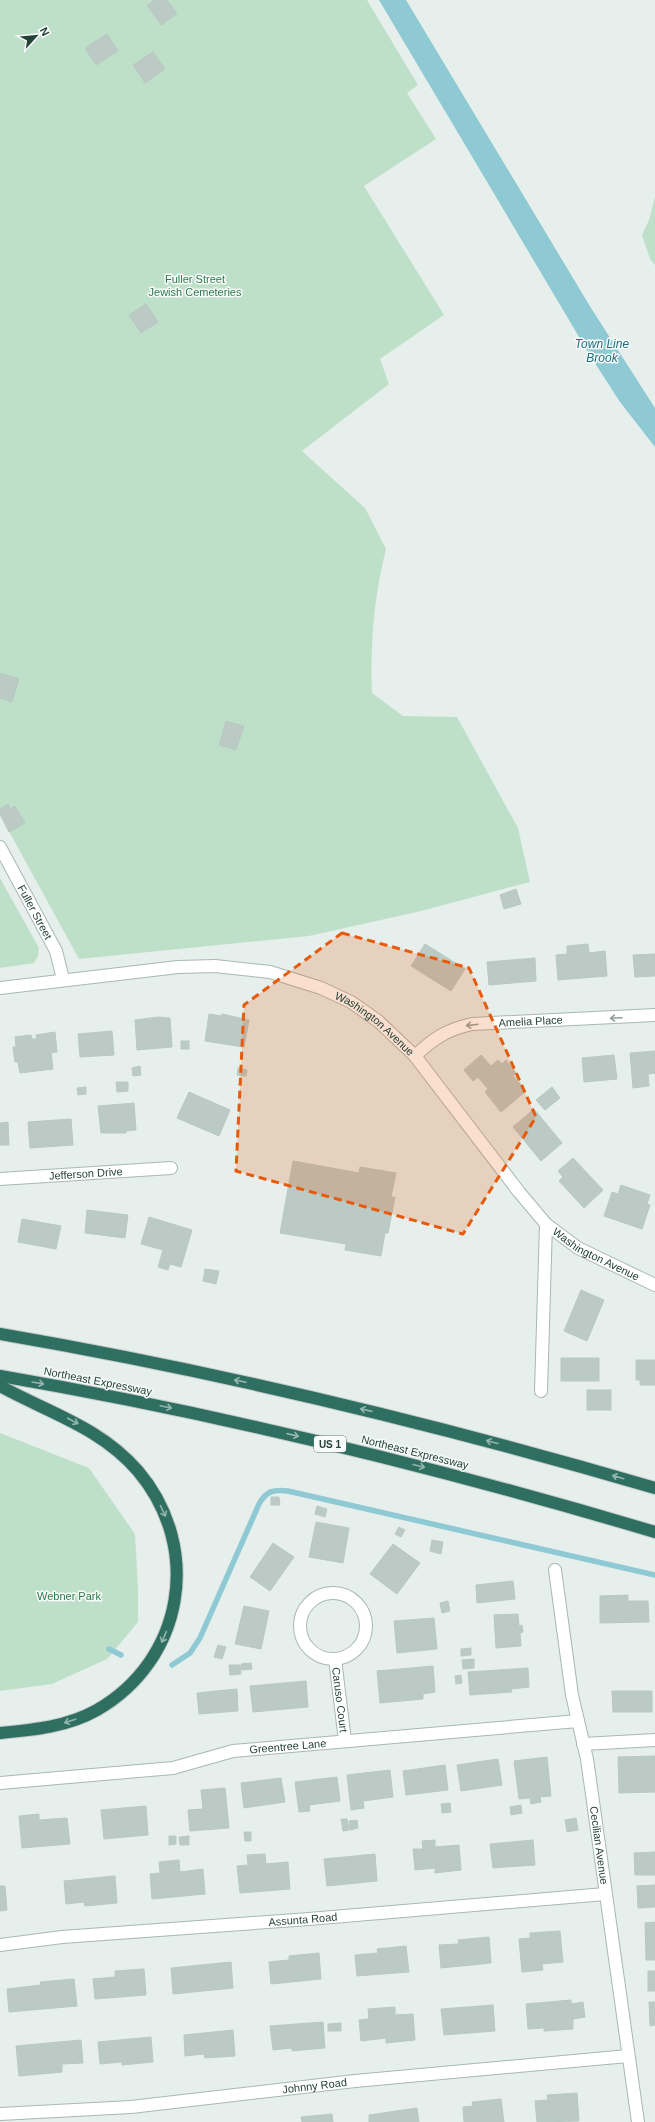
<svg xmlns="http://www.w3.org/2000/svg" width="655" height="2122" viewBox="0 0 655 2122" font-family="Arial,sans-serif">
<rect width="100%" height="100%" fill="#e6efeb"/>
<g fill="#bfe0c8">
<path d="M0,0H367L418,85L407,93L436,139L364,186L444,315L380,359L389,384L302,451L365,508L386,549C374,596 370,645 372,693L403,716L457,717L518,828L530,882L421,911L309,936L79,959L0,815Z"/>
<polygon points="655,197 655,265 650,259 642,235 649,220"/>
<polygon points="0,878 39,948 38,956 34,963 0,968"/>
<polygon points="0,1433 89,1468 135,1534 138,1588 138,1622 107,1659 52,1684 0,1691"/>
</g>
<polygon fill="#8ec9d4" points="379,0 406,0 591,308 655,408 655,447 620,402 591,357"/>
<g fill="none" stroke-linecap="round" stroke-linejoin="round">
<g stroke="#8ec9d4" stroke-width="5.5">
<polyline points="109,1649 121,1655"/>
<path d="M172,1665L190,1653L200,1638L259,1504C266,1491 274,1489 288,1491L655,1575"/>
</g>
</g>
<g fill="#bbcac4" stroke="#b8c9c2">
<polygon points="155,0 167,0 177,14 161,25 147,5"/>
<polygon points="107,34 118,51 96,65 85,48"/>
<polygon points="153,52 165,69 145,83 133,65"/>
<polygon points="146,304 158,322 141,333 129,315"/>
<polygon points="0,673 19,679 12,702 0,698"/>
<polygon points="226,721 244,726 236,750 219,745"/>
<polygon points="8,804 10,809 15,806 25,823 9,832 0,814 0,809"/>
<polygon points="516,889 521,904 504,909 500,895"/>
<polygon points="425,944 465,969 451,991 411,966"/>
<polygon points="588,944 589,953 605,951 607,976 558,980 556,955 567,954 567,946"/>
<polygon points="655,954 655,976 635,977 633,955"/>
<polygon points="535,958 536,981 489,985 487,962"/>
<polygon points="209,1014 222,1016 222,1014 249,1020 244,1047 205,1041"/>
<polygon points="158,1017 170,1018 172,1047 137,1050 135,1020"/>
<polygon points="112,1031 114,1055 80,1057 78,1034"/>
<polygon points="55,1032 57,1052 51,1053 53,1069 20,1073 18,1062 15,1062 13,1047 16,1047 15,1037 31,1035 32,1039 37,1039 36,1035"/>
<rect x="181" y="1041" width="8" height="8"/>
<polygon points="655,1051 655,1073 648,1074 649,1086 633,1088 630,1053"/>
<polygon points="481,1055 491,1066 498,1060 502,1064 506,1060 516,1073 513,1076 526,1091 501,1112 485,1092 488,1089 478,1077 473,1081 464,1070"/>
<polygon points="614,1055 617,1079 584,1082 582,1058"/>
<polygon points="140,1066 141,1075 133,1076 132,1068"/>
<polygon points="238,1068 247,1070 246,1076 237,1075"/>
<polygon points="116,1082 128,1082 128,1091 117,1092"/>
<polygon points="86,1087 86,1094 78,1095 77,1088"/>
<polygon points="552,1087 560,1098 545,1110 536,1100"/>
<polygon points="189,1092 230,1110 219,1136 177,1118"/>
<polygon points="134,1103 136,1130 126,1131 126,1133 101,1133 98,1106"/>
<polygon points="534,1109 562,1143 541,1161 513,1127"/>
<polygon points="71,1119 73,1145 30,1148 28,1122"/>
<polygon points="8,1122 9,1145 0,1145 0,1123"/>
<polygon points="573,1158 603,1190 584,1208 559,1181 563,1177 558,1171"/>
<polygon points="293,1161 359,1173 360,1167 396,1173 391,1197 395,1197 388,1233 385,1233 381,1256 345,1250 346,1244 280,1233"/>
<polygon points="621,1185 650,1195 647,1204 650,1205 642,1229 604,1216 612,1192 618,1194"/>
<polygon points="87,1210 128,1215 125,1238 85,1233"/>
<polygon points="149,1217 192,1230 181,1267 170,1264 168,1270 158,1267 163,1250 141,1244"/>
<polygon points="22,1219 61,1226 56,1249 18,1242"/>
<polygon points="205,1269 219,1271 216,1284 203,1281"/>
<polygon points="581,1290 604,1300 587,1341 564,1331"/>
<rect x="561" y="1358" width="38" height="23"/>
<polygon points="636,1360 655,1360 655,1385 640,1385 640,1380 636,1380"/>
<rect x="587" y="1390" width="24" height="20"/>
<polygon points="271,1497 279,1497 280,1505 271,1505"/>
<polygon points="317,1506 327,1509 325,1517 315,1514"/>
<polygon points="316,1522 349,1528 343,1563 309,1557"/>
<polygon points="399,1527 405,1530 401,1537 395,1534"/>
<polygon points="432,1540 443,1542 441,1554 430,1551"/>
<polygon points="273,1543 294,1557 270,1591 250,1577"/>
<polygon points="393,1544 420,1563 397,1594 370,1574"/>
<polygon points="513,1581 515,1599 477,1603 476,1585"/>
<polygon points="628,1595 628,1601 648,1601 649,1622 600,1623 600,1596"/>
<polygon points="448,1601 450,1611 442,1613 440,1603"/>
<polygon points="244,1606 269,1611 261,1649 235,1644"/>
<polygon points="518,1614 519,1626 522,1625 523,1632 520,1633 521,1646 496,1648 494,1615"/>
<polygon points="434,1618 437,1649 397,1653 394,1621"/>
<polygon points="218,1645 226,1647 222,1659 214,1657"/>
<polygon points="471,1648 471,1655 461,1656 461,1649"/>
<polygon points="474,1659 474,1668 463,1669 462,1660"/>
<polygon points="251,1663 252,1669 242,1670 241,1664"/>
<polygon points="229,1665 240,1665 241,1674 230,1675"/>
<polygon points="433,1666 435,1692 423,1694 423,1699 380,1703 377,1671"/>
<polygon points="528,1668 529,1687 511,1689 512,1692 470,1695 468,1672"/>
<polygon points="461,1675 462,1683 456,1684 455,1676"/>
<polygon points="306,1681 308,1707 253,1712 250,1686"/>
<polygon points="237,1689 238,1711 199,1714 197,1693"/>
<polygon points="612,1691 652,1691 652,1712 613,1712"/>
<polygon points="655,1756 655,1792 619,1793 618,1757"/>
<polygon points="547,1757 551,1796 540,1797 541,1802 531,1804 530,1798 519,1799 514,1761"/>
<polygon points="498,1759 502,1785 461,1791 457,1765"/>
<polygon points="445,1765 448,1790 406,1795 403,1771"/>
<polygon points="390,1770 393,1797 363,1801 364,1808 351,1810 347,1775"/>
<polygon points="337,1777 340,1801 309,1805 310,1811 299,1812 295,1782"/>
<polygon points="281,1778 285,1802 244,1808 241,1783"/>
<polygon points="225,1788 229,1828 190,1831 188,1810 203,1809 201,1790"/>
<polygon points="450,1803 451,1812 442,1813 441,1804"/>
<polygon points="521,1805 522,1813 511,1815 510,1807"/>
<polygon points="146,1806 148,1835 104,1839 101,1810"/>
<polygon points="39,1814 39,1820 67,1818 70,1844 22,1848 19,1816"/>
<polygon points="576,1818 578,1830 567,1832 565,1820"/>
<polygon points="341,1819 347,1819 349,1830 343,1831"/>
<polygon points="357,1820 358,1828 350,1830 349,1821"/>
<polygon points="244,1832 251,1832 251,1841 245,1841"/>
<polygon points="169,1836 176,1836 176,1844 169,1845"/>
<polygon points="189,1836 189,1845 180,1845 179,1837"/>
<polygon points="435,1840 435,1847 459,1845 461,1870 435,1873 435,1868 415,1870 413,1849 423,1849 422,1841"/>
<polygon points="533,1840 535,1865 493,1868 490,1844"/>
<polygon points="655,1852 655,1875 635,1875 634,1853"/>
<polygon points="265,1854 266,1864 288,1862 290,1889 240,1893 237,1866 248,1865 247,1855"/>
<polygon points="375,1854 377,1881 327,1886 324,1859"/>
<polygon points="179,1860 180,1872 203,1869 205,1894 152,1899 150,1874 160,1873 159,1862"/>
<polygon points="115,1876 117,1903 85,1906 84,1902 66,1904 64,1881"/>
<polygon points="655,1885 655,1907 638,1908 637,1886"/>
<polygon points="0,1886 5,1886 7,1910 0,1911"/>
<polygon points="655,1922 655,1960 646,1960 645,1923"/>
<polygon points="560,1931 563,1962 542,1964 543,1970 522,1972 519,1939 530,1938 530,1933"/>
<polygon points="489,1937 491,1963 441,1968 439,1945 459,1944 458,1940"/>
<polygon points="406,1946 409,1972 357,1976 355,1955 378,1953 377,1949"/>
<polygon points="319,1953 321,1979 271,1984 269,1962 289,1960 289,1956"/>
<polygon points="231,1962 233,1988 173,1994 171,1968"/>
<polygon points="144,1969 146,1995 95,1999 93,1979 115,1977 115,1971"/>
<rect x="648" y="1971" width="7" height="20"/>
<polygon points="74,1979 77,2006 9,2012 7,1989 41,1985 40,1982"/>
<polygon points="571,2000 571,2004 583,2002 585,2017 573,2019 573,2029 544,2031 544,2028 528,2029 526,2004"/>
<polygon points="649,2002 655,2002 655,2025 650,2026"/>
<polygon points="493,2005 495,2031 444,2035 441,2009"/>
<polygon points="395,2007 395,2015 413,2014 415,2040 386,2043 386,2038 361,2041 359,2020 369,2019 368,2009"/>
<polygon points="323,2022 325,2048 292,2051 292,2048 273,2050 270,2026"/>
<polygon points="341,2023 341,2031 328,2031 328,2024"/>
<polygon points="233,2030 235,2056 205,2058 204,2054 185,2056 184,2035"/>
<polygon points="151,2037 153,2062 122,2065 122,2062 100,2064 98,2042"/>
<polygon points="81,2040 83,2063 62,2064 62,2072 19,2076 16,2046"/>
<polygon points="577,2093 579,2121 537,2122 535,2101 548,2100 547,2095"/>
<polygon points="501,2099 504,2122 464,2122 463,2107 473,2106 472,2102"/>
<polygon points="417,2108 419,2122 369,2122 369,2115"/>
<polygon points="332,2114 333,2122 302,2122 301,2117"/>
</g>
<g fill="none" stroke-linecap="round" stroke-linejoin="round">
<defs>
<g id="minor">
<path id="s1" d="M0,847L56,951L63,979"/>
<path id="s2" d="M0,988L178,967L215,966L270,972L321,988L351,1002L378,1021L415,1056L519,1192L546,1224L578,1248L655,1285"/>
<path id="s3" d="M415,1056C434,1038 446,1030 472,1024L655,1015"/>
<path id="s4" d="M0,1179L171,1168"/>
<polyline points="541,1391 546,1224"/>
<path id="s5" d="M555,1570L572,1695L587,1759L638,2122"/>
<circle cx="333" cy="1626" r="33"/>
<path id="s6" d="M335,1659L345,1741"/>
<polyline points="583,1744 655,1740"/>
<path id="s7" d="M0,1783L173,1768L233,1751L578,1721"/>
<path id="s8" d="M0,1945L62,1937L309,1919L605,1894"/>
<path id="s9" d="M0,2114L131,2107L355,2081L628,2056"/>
</g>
<g id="highway">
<path d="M0,1334C221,1372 440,1425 655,1488"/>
<path d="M0,1376C221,1414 440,1468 655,1532"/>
<path d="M0,1386C49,1413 100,1427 138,1471C203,1548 184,1660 97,1710C67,1727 33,1730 0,1733"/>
</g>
</defs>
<use href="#minor" stroke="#a8b8b2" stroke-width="14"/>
<use href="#highway" stroke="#c2cac8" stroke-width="14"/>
<use href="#minor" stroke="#fff" stroke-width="12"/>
<use href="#highway" stroke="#2f6f62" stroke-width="12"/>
</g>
<defs><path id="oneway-shaft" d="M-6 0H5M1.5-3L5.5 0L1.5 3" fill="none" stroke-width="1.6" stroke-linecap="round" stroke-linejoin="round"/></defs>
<g stroke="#92a09c">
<use href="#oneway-shaft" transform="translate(616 1018) rotate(177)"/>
<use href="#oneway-shaft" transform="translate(472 1025) rotate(173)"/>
</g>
<g stroke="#93b5ae">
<use href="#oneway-shaft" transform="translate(240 1381) rotate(-168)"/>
<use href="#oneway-shaft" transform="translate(38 1383) rotate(10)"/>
<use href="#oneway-shaft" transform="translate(166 1407) rotate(12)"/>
<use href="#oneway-shaft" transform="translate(366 1410) rotate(-167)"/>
<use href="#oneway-shaft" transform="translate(73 1421) rotate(28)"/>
<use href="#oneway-shaft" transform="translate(293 1435) rotate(13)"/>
<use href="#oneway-shaft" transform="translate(492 1442) rotate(-165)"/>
<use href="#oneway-shaft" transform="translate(419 1466) rotate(14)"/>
<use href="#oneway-shaft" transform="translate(618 1477) rotate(-164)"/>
<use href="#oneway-shaft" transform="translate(163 1511) rotate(65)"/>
<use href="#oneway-shaft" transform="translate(164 1637) rotate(113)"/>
<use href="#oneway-shaft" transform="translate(70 1721) rotate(162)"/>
</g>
<path fill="#e8590c" fill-opacity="0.2" stroke="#e8590c" stroke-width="3" stroke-dasharray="8 5" stroke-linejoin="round" d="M342,933L469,968L536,1117L463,1234L236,1171L244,1005Z"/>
<g text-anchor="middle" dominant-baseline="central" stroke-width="3" stroke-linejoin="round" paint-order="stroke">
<rect fill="#f7fbf9" stroke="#637a73" stroke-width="1" x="314" y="1436" width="32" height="16" rx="3"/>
<g font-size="10" font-weight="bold" fill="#24423a">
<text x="330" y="1444">US 1</text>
</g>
<g font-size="11" fill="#2d7a4b" stroke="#f7fbf9">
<text x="195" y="279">Fuller Street<tspan x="195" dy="13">Jewish Cemeteries</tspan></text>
<text x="69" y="1596">Webner Park</text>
</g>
<g font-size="11" fill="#24423a" stroke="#f7fbf9">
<text stroke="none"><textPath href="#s1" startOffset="74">Fuller Street</textPath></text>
<text stroke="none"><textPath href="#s3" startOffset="125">Amelia Place</textPath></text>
<text stroke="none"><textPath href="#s2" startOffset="390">Washington Avenue</textPath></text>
<text stroke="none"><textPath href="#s4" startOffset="86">Jefferson Drive</textPath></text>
<text stroke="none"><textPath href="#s2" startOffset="714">Washington Avenue</textPath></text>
<text transform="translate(98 1381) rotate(11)">Northeast Expressway</text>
<text transform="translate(415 1452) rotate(14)">Northeast Expressway</text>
<text stroke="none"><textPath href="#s6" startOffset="41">Caruso Court</textPath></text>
<text stroke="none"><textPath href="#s7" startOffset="291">Greentree Lane</textPath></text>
<text stroke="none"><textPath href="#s5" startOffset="279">Cecilian Avenue</textPath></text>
<text stroke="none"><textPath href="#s8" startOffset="304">Assunta Road</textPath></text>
<text stroke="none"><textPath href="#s9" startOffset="316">Johnny Road</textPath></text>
</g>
<g font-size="12" font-style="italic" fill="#1c6f80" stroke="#f7fbf9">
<text x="602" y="344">Town Line<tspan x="602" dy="14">Brook</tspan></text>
</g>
</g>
<g transform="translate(36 36) rotate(63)" stroke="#f7fbf9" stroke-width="3" paint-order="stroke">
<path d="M0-3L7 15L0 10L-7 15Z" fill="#24423a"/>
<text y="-6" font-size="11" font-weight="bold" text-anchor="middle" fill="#24423a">N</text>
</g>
</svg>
